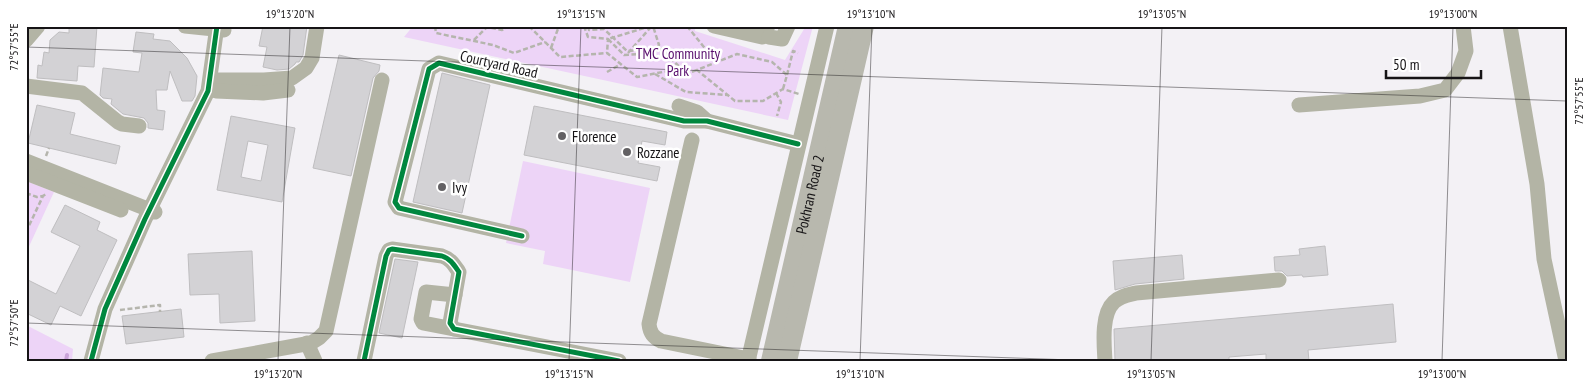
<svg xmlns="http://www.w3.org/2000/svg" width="1593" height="387" viewBox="0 0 1593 387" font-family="'PT Sans Narrow',sans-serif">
<rect width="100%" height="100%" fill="#f3f1f5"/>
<g fill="#edd4f7">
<polygon points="413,26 695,26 695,31 785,60 806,26 813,26 788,120 404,37"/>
<polygon points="523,161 650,188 630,282 543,264 545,251 506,243"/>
<polygon points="26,181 54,192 26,253"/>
<polygon points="26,325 73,349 72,361 26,361"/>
</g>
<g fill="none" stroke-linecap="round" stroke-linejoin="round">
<polyline stroke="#caa3d9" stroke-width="4" points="66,361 67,355"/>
</g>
<g fill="#d3d2d5" stroke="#bfbec0" fill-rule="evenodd">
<polygon points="69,26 97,26 94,67 78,66 77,81 37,78 38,65 42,66 44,52 49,53 50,40 59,32 69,33"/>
<polygon points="263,26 307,26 303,55 299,62 296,62 295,64 289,69 277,70 263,67 267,47 259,46"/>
<polygon points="136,32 154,34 153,39 170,41 187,58 197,76 195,96 192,101 182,101 170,71 167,90 156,90 157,110 165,111 163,130 148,128 148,123 144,118 123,114 111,104 112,99 103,98 100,95 103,68 139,72 142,53 133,52"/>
<polygon points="339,55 380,65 379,71 373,78 351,176 313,168"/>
<polygon points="442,73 490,85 462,213 413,202"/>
<polygon points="37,105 75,113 70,134 120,146 116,164 28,143"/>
<polygon points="534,106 667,132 665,145 642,141 638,163 660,167 657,181 524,155"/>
<path d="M231,116L295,128L282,202L217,190ZM248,141L268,145L261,181L241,177Z"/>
<polygon points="65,205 100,222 97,230 117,240 81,316 60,306 51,325 26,313 26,279 56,294 80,246 51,232"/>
<polygon points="1325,246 1328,275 1303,277 1302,275 1287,276 1282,271 1275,271 1274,257 1300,255 1299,249"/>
<polygon points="252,251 255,321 220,323 219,294 190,295 188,254"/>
<polygon points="1182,255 1184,279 1135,284 1115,290 1113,261"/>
<polygon points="395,259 418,262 402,338 379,333"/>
<polygon points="1393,304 1396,342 1308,350 1309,361 1266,361 1266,354 1229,357 1229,361 1115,361 1114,329"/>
<polygon points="181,309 184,337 126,344 122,316"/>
</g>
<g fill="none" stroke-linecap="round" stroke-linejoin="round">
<g stroke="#b5b5ad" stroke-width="2.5" stroke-dasharray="5 2.5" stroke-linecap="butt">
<polyline points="435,26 436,33 493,45 514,53 545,42"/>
<polyline points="529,26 560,57 607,53 637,77 668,71 678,77 697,70"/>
<polyline points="584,26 588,37 608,39 607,53"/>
<polyline points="651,26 608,39 624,55 654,53 659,45 653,26"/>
<polyline points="687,26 716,62"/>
<polyline points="474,40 487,27 502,30 509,26"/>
<polyline points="551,48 559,26"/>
<polyline points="628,53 651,27"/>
<polyline points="607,72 621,64"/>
<polyline points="655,74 686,92 727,95"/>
<polyline points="787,75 793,51 798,53"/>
<polyline points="783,89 787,75 772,62 737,54 697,70 735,101 763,101 783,89 799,94"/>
<polyline points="776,93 781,102 777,116"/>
<polyline points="46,156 49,148"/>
<polyline points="26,193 37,197 43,196"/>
<polyline points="26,232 43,196 46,194"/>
<polyline points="120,310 160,305 160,312"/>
</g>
<g stroke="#b3b4a5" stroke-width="15">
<polyline points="185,26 224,30"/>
<polyline points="714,26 762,37 768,26"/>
<polyline points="1510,26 1537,184 1544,259 1566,361"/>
<polyline points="769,37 782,39 788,26"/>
<polyline points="26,40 38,26"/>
<polyline points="218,80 264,80 292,78 306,68 312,58 317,26"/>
<polyline points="26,86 82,93 118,122 122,124 139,126"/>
<polyline points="216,91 263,93 288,90"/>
<polyline points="1299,105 1420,96 1445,90 1458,73 1466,51 1463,26"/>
<polyline points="679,106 697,112 707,121"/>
<path d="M692,140L649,324C650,333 653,337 661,341L749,359"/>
<polyline points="26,161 155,212"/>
<polyline points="26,173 121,210"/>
<polyline points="522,236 399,208 395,202 429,69 439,63 684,121 707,121 798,144"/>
<polyline points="454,329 423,323 421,319 426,292 455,295"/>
<polyline points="307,343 315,361"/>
<polyline points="91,361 105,309 145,219 208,91 217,26"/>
<polyline points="212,361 311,343 319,338 326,331 382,80"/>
<path d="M364,361L386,256L389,250L392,249L442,256C451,259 454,265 459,272L450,323L454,329L619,361"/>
<polyline points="748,361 827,26"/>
<path d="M1105,361C1104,344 1101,314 1114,302C1120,296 1128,295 1136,293L1279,280"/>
</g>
<g stroke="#b8b8ae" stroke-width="20">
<path id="s1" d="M771,361L848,26"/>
<polyline points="787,361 864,26"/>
</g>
<polyline stroke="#b5b5ad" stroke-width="2.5" stroke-dasharray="5 2.5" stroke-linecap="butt" points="588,26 589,30 604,29 627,51 661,49 687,74"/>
<defs>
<g id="cycleway">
<polyline points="522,236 399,208 395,202 429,69 439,63 684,121 707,121 798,144"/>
<polyline points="91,361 105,309 145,219 208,91 217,26"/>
<path d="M364,361L386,256L389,250L392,249L442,256C451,259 454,265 459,272L450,323L454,329L619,361"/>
</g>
</defs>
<use href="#cycleway" stroke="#fff" stroke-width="8"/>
<use href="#cycleway" stroke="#00873e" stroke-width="5"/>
</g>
<path fill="none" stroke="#161416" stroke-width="1" stroke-opacity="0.45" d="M26,47L1567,101M26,323L1100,361M278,361L290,26M569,361L581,26M860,361L872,26M1151,361L1162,26M1442,361L1453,26"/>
<g fill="#636164" stroke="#fff" stroke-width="2">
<circle cx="562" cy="136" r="5"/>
<circle cx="627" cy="152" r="5"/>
<circle cx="442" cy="187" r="5"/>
</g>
<g text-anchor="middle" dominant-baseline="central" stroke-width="5" stroke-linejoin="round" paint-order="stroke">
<g font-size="15" fill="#580e6d" stroke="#fff">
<text x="678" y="53">TMC Community<tspan x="678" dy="17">Park</tspan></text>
</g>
<g font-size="15" fill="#161416" stroke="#fff">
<text transform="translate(499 64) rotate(13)">Courtyard Road</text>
<text stroke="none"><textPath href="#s1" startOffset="171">Pokhran Road 2</textPath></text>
</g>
<g font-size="15" fill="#161416" stroke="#fff" text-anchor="start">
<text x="572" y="136">Florence</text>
<text x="637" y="152">Rozzane</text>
<text x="452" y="187">Ivy</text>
</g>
</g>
<rect width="1593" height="387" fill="none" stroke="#ffffff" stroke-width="55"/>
<path d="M1386 70v8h95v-8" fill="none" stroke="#161416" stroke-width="2.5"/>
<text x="1393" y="70" font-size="15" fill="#161416" stroke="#ffffff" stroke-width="4" paint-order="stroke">50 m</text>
<rect x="28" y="28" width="1538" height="332" fill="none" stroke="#161416" stroke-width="2"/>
<g font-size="12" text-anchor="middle" fill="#161416">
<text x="290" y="18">19°13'20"N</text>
<text x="581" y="18">19°13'15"N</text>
<text x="871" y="18">19°13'10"N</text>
<text x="1162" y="18">19°13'05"N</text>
<text x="1453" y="18">19°13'00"N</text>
<text transform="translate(14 47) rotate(-90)" y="4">72°57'55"E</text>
<text transform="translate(1579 101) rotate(-90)" y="4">72°57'55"E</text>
<text transform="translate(14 323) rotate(-90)" y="4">72°57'50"E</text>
<text x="278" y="378">19°13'20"N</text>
<text x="569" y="378">19°13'15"N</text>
<text x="860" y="378">19°13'10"N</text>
<text x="1151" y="378">19°13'05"N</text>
<text x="1442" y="378">19°13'00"N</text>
</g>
</svg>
